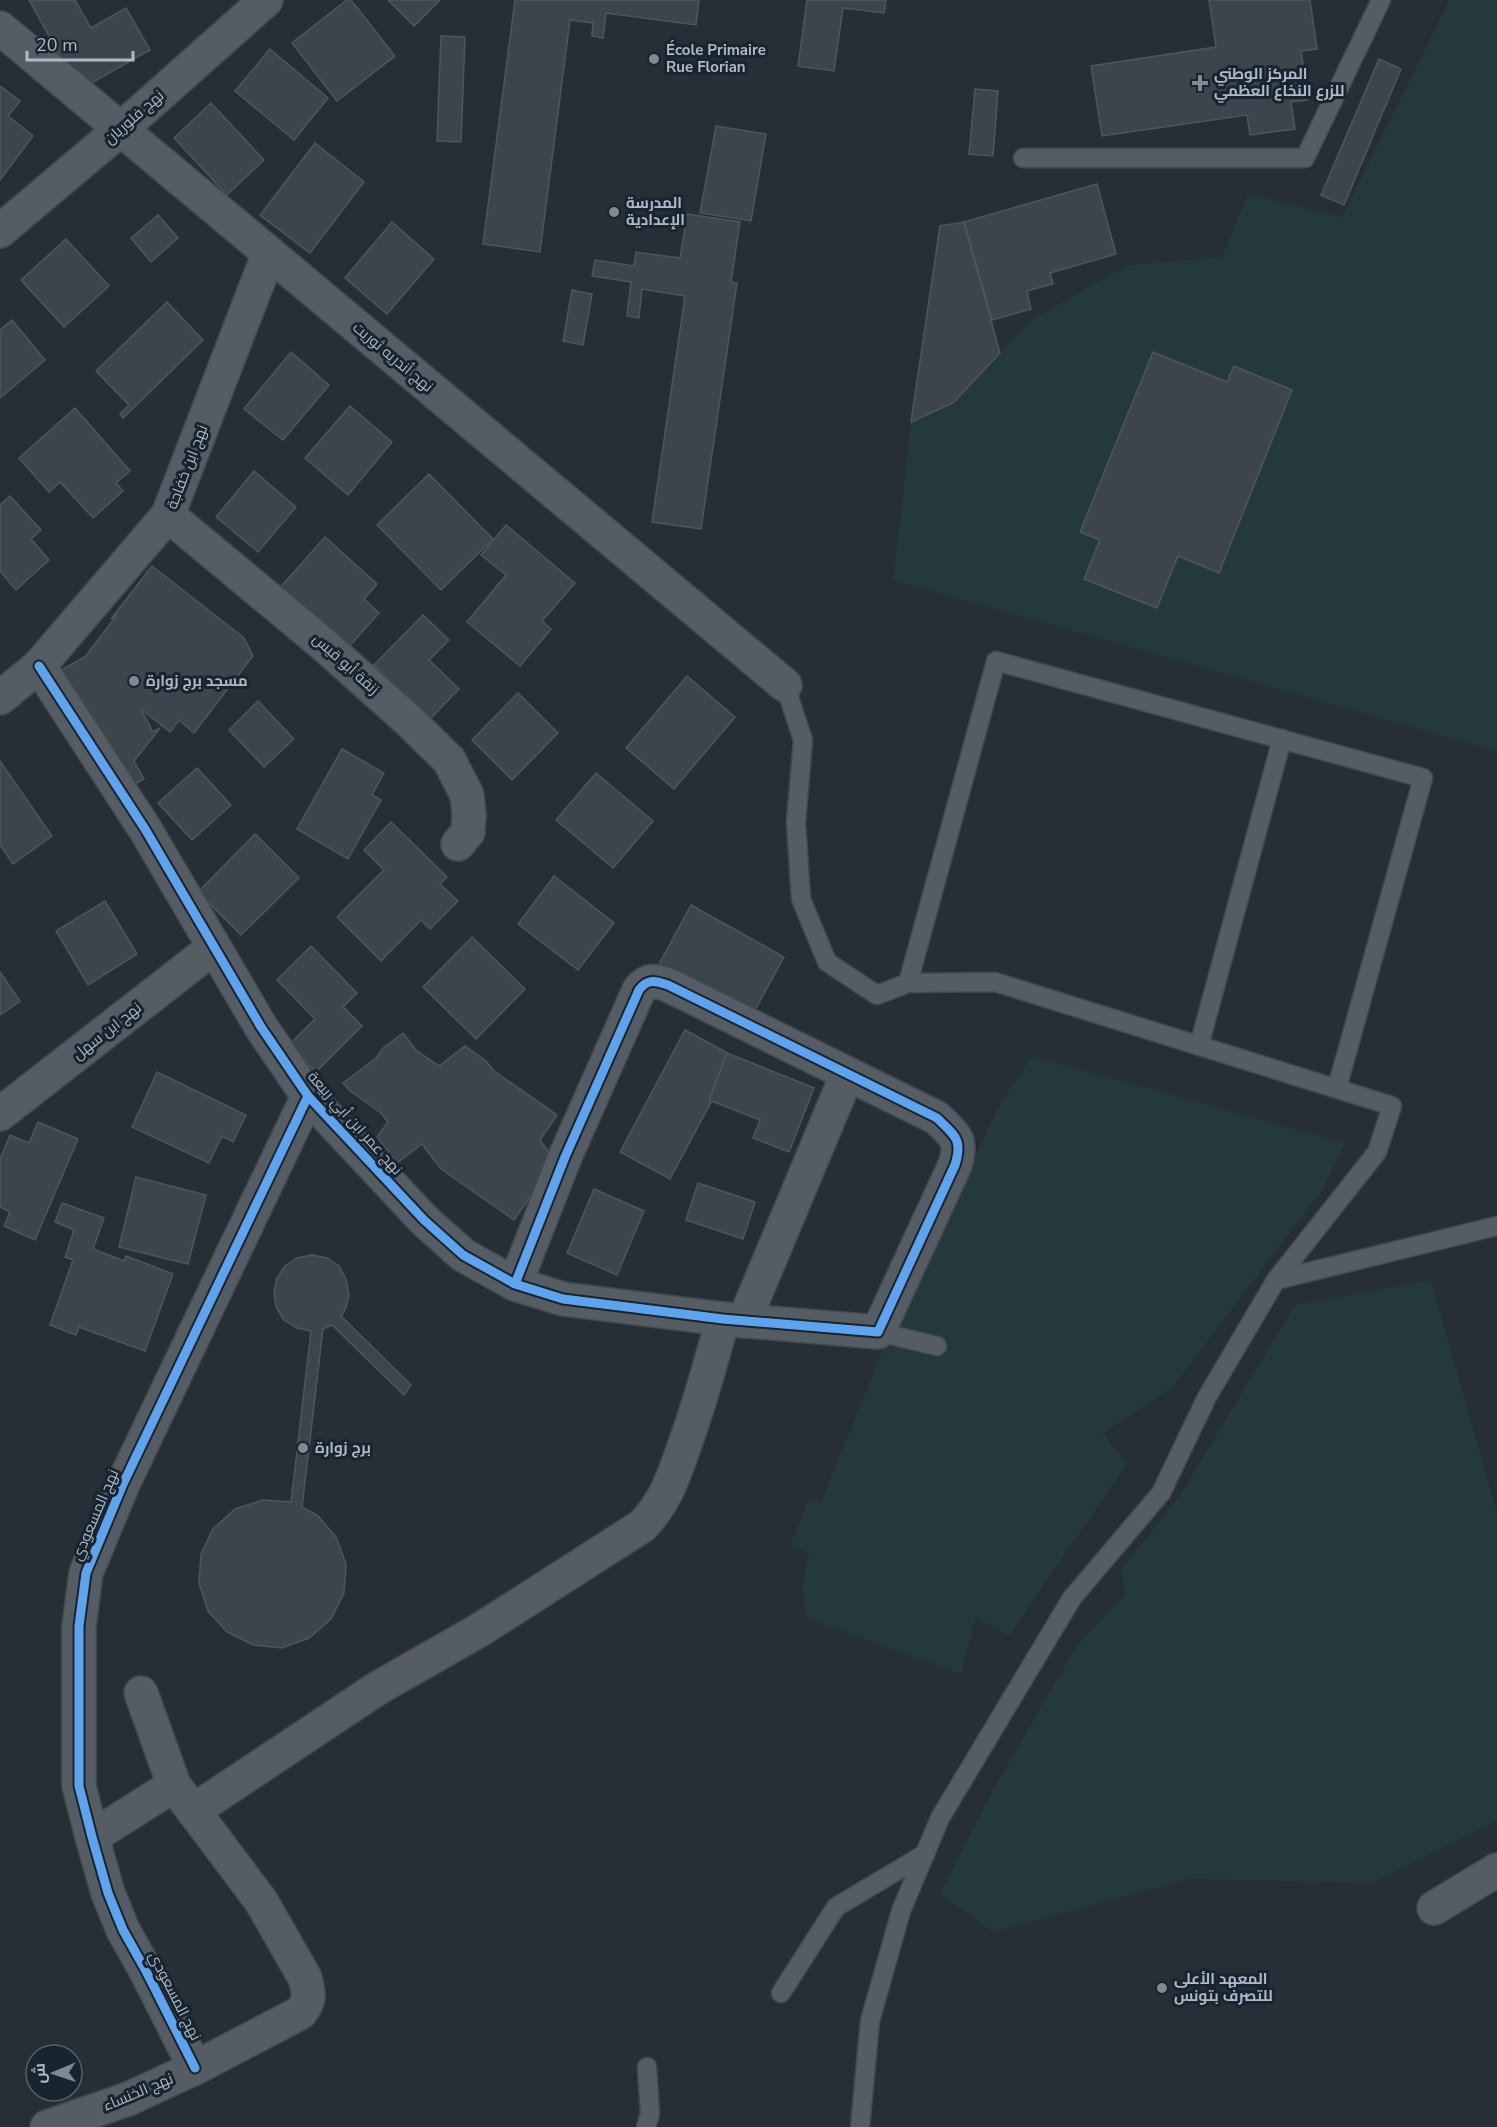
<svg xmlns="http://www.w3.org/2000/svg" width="1497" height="2127" viewBox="0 0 1497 2127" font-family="'Nunito Sans',Cairo,sans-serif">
<rect width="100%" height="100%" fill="#262e36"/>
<g fill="#23393c">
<polygon points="1449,0 1497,0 1497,751 893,580 911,422 953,403 1032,319 1128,265 1222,257 1248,194 1342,217"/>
<polygon points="1032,1056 1345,1143 1323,1189 1172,1388 1103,1433 1127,1464 1009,1636 976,1618 961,1674 807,1618 802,1586 809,1553 790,1545 809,1499 821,1501 889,1334 1001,1102"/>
<polygon points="1431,1280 1497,1512 1497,1820 1373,1883 1189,1879 993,1932 940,1894 995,1786 1077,1645 1125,1595 1121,1570 1180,1495 1295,1305"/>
</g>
<g fill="#3e444c" stroke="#4e555e" stroke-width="1.5">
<polygon points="29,0 75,0 91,28 126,8 150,50 79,90"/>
<polygon points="347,0 351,0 395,56 337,101 292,43"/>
<polygon points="388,0 440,0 414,26"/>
<polygon points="515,0 699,0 696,25 606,13 603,38 592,36 593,23 570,20 540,252 483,244"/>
<polygon points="807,0 886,0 884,13 843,8 834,71 798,66"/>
<polygon points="1209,0 1310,0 1317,49 1301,51 1308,100 1291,102 1295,129 1250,135 1247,115 1102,136 1091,66 1216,47"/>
<polygon points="441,36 465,37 461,142 437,141"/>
<polygon points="270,49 328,98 294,140 235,91"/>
<polygon points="1379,59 1401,69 1344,205 1321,195"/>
<polygon points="0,86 20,101 8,116 33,136 0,180"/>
<polygon points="975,89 998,91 993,156 969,154"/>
<polygon points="211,103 264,160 227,195 174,138"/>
<polygon points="716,126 766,134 751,221 700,213"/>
<polygon points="315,143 364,182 310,253 260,215"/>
<polygon points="1097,184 1116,254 1050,273 1053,284 1027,291 1031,309 992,320 964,222"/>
<polygon points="687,214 740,222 731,282 737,283 701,529 652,522 685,296 642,289 639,318 627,316 631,282 592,276 595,260 634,266 636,252 680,258"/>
<polygon points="158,215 178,238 151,262 131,238"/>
<polygon points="392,222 434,259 387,314 345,278"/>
<polygon points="964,222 1000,353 953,403 911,422 940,226"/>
<polygon points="66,239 109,286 64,327 21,280"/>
<polygon points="572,290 592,294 583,345 563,341"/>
<polygon points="167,302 203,340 123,418 120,414 129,405 96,371"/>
<polygon points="12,320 45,360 0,398 0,330"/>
<polygon points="291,352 329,385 283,440 244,409"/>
<polygon points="1153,352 1227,382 1234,366 1292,390 1219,573 1178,556 1157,608 1084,579 1100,540 1080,532"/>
<polygon points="350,406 392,442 348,495 305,458"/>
<polygon points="75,408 130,471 116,483 123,491 93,518 60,482 49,492 19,458"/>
<polygon points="254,471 296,507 258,552 216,517"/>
<polygon points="429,474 493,539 441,590 377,525"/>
<polygon points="10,496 41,530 31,539 49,560 16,590 0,571 0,505"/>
<polygon points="506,525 575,583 542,621 551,629 520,666 467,622 506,575 481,555"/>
<polygon points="325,537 377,584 364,599 379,613 345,651 278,590"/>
<polygon points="152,566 244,638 253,656 194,733 179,720 170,732 141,709 153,732 160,728 134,761 144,779 123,791 59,671 85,657 117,615 111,619"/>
<polygon points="423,615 449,640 429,660 459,689 430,719 374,665"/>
<polygon points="687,676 735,717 674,789 626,748"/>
<polygon points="518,693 558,733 512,780 472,740"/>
<polygon points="258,701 294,739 264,767 229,730"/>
<polygon points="342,749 384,773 372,795 381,800 348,859 297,829"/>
<polygon points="0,761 52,836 13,864 0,845"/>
<polygon points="197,768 231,805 192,840 158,803"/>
<polygon points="596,773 653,821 613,868 556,820"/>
<polygon points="391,822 447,877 440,884 458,901 430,929 421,920 381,961 337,917 384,870 364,850"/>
<polygon points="255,834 299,878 241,935 198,892"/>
<polygon points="554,876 614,923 578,970 518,924"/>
<polygon points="105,901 137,954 88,985 56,931"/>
<polygon points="691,905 784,957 750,1019 657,968"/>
<polygon points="472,937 525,989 476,1039 423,987"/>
<polygon points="311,946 357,993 343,1007 362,1026 316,1072 289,1045 315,1019 277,980"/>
<polygon points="0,972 20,1001 0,1015"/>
<polygon points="685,1030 735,1057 670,1179 620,1152"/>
<polygon points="403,1033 416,1050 439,1066 465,1046 486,1061 494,1071 557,1115 540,1140 555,1161 514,1220 441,1169 422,1144 397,1163 377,1137 388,1122 381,1113 349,1090 343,1083 376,1058 383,1048"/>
<polygon points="727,1053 814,1088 789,1152 753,1138 760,1120 709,1100"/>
<polygon points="157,1072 246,1115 233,1142 222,1136 209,1163 132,1127"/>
<polygon points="38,1122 78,1139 35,1240 4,1226 10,1212 0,1207 0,1159 10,1135 29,1143"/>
<polygon points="136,1177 206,1195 188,1264 119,1247"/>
<polygon points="698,1183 755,1202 743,1239 686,1220"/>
<polygon points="594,1189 644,1211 617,1275 567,1253"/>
<polygon points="62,1203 104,1218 93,1249 124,1261 126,1256 173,1274 145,1351 79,1327 76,1335 50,1325 73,1260 65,1257 74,1230 55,1222"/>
<polygon points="312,1255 327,1258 339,1266 346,1279 349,1294 346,1308 341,1316 411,1385 404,1395 332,1325 323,1329 302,1507 317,1515 336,1537 346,1564 344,1593 331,1619 309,1638 282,1648 253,1645 227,1632 208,1611 199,1583 201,1554 213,1529 235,1509 263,1500 291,1502 311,1331 297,1328 284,1320 276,1307 274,1292 277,1278 285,1266 297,1258"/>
</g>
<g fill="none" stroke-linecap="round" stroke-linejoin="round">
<defs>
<g id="service">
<polyline points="1023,158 1305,158 1381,0"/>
<polyline points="785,685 803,740 796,822 801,899 827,962 877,995 908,983 995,982 1392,1106 1377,1152 1276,1280"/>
<polyline points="908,983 996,661 1423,778 1337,1088"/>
<polyline points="1199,1046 1282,739"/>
<polyline points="878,1332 937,1346"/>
<polyline points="781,1993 836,1907 925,1854"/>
<polyline points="646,2127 650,2114 647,2067"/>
<polyline points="860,2127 870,2021 901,1911 940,1818 1072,1598 1161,1493 1207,1397 1276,1280 1497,1226"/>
</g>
<g id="minor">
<polyline points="0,28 785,685"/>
<polyline points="0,231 121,129 266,0"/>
<polyline points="168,515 323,644 407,719 449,760 467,795 469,815 468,832 458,844"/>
<path d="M39,666L145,829L261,1027L308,1096L424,1220L463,1255L515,1284L563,1299L723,1319L878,1332L955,1165C963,1139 955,1136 937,1118L668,985C656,981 648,978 639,990L565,1157L515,1284"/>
<polyline points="0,698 39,666 168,515 269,253"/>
<polyline points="0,1114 213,948"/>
<polyline points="744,1321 847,1075"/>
<path d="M193,1811L378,1688L478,1631L642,1526C666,1502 674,1475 685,1444C700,1403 711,1361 723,1319"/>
<polyline points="92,1837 174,1785"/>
<polyline points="1434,1908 1497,1870"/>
<polyline points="195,2068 146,1971 123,1930 108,1893 92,1837 79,1786 79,1626 86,1573 123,1484 308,1096"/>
<path d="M47,2127L128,2099L195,2068L300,2013C311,2000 309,1994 305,1978L261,1901L174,1785L141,1693"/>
</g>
</defs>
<use href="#service" stroke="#43484e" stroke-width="21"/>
<use href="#minor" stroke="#43484e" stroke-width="36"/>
<use href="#service" stroke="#565c64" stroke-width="18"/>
<use href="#minor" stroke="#565c64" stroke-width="33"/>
<defs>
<g id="cycleway">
<path d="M39,666L145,829L261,1027L308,1096L424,1220L463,1255L515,1284L563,1299L723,1319L878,1332L955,1165C963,1139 955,1136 937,1118L668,985C656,981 648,978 639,990L565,1157L515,1284"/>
<polyline points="195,2068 146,1971 123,1930 108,1893 92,1837 79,1786 79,1626 86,1573 123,1484 308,1096"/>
</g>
</defs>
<use href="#cycleway" stroke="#192431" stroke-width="13"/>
<use href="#cycleway" stroke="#60a3ed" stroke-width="9"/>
</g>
<g fill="#7f8995" stroke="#192431" stroke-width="2">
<circle cx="654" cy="59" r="6"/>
<path d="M1197 74h6v6h6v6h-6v6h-6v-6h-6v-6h6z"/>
<circle cx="614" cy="212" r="6"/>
<circle cx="134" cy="681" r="6"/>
<circle cx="303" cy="1448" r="6"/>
<circle cx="1162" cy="1988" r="6"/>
</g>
<g text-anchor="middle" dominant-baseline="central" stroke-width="6" stroke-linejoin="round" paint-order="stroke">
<g font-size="15" font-weight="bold" fill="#afbac8" stroke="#192431" text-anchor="start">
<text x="666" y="50">École Primaire<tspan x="666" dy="17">Rue Florian</tspan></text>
<text x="1214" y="74">المركز الوطني<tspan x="1214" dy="17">للزرع النخاع العظمي</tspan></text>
<text x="626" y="203">المدرسة<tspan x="626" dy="17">الإعدادية</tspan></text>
<text x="146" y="681">مسجد برج زوارة</text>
<text x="315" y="1448">برج زوارة</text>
<text x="1174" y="1979">المعهد الأعلى<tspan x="1174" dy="17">للتصرف بتونس</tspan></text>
</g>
<g font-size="15" fill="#afbac8" stroke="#192431">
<text transform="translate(134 117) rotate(-41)">نهج فلوريان</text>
<text transform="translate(393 357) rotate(40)">نهج أندريه ثوريت</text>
<text transform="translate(187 467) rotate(-69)">نهج ابن خفاجة</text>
<text transform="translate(346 664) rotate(42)">زنقة أبو قيس</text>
<text transform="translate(107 1031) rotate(-38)">نهج ابن سهل</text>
<text transform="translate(355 1123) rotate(48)">نهج عمر ابن أبي ربيعة</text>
<text transform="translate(95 1515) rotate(-67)">نهج المسعودي</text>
<text transform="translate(175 1996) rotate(63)">نهج المسعودي</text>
<text transform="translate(138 2092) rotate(-23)">نهج الخنساء</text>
</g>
</g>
<g transform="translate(54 2073) rotate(268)"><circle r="28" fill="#192431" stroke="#55606d" stroke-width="1.5"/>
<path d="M0-4.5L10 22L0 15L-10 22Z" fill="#7f8995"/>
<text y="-9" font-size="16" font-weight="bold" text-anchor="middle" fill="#afbac8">ش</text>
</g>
<path d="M27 51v9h106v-9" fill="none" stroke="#afbac8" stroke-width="3"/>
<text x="36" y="51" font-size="18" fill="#afbac8" stroke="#192431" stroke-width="4.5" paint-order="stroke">20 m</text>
</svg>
